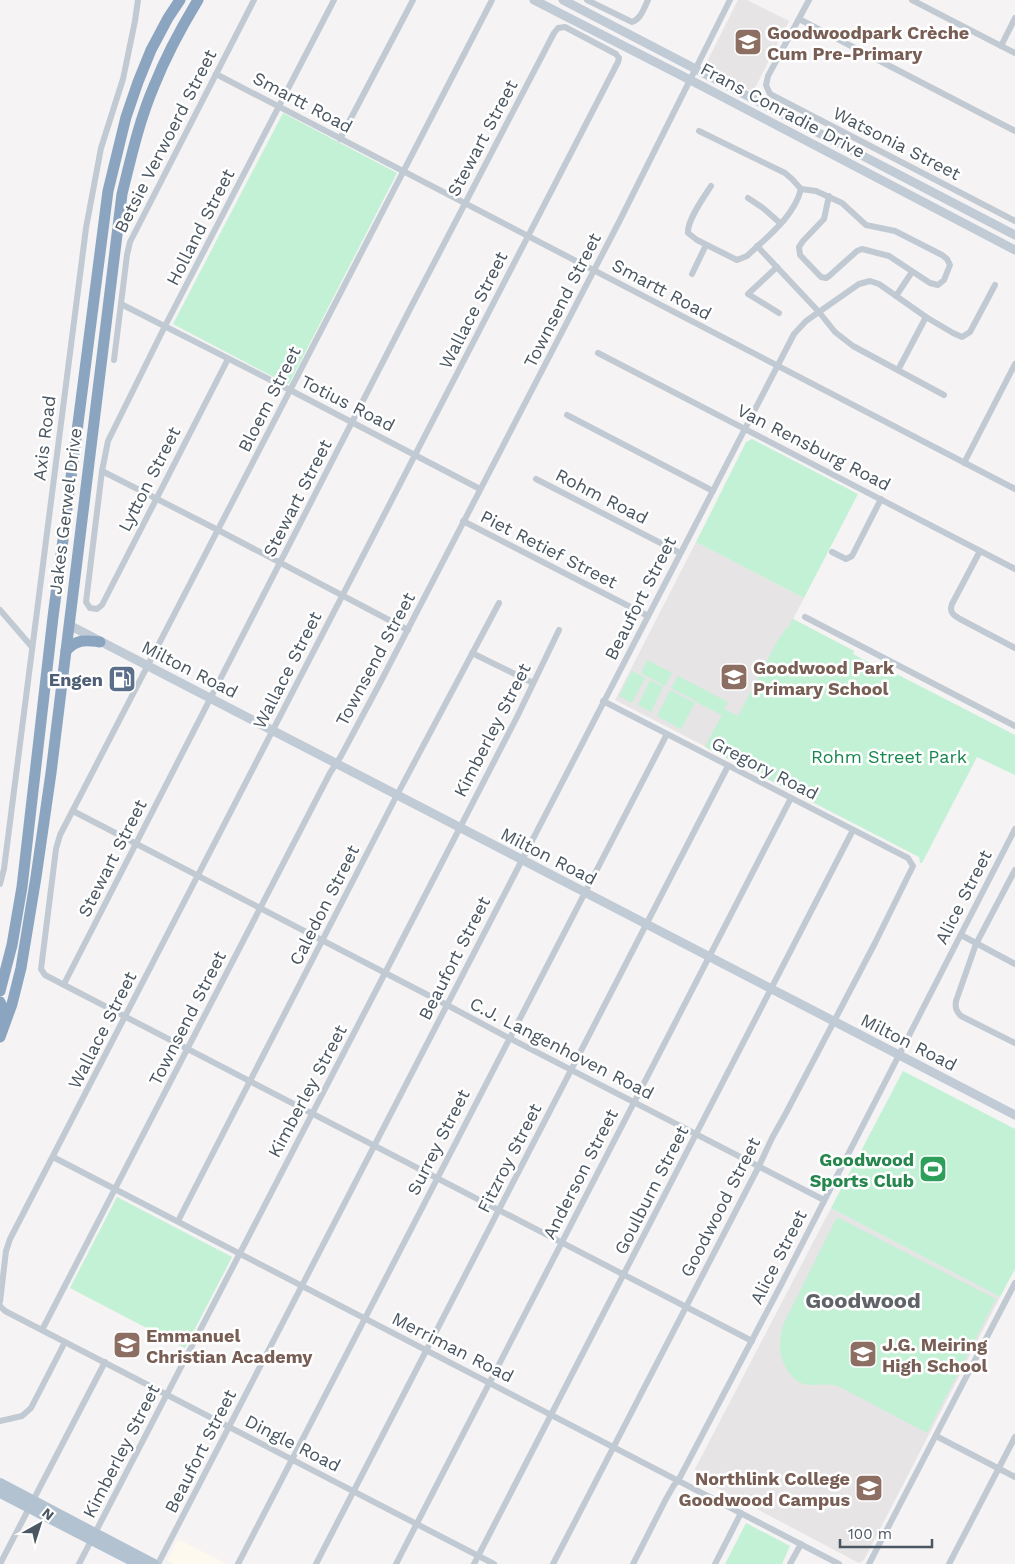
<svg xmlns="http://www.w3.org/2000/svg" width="1015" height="1564" viewBox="0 0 1015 1564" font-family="'Work Sans',sans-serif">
<rect width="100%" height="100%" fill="#f5f3f3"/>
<polygon fill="#fdf9ef" points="178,1539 227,1564 174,1564 167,1560"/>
<g fill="#e6e4e5">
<polygon points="738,0 747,0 789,21 753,92 709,69 707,62"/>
<polygon points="696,542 804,598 793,619 854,651 784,787 615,700"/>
<polygon points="831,1208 1000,1297 864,1560 859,1563 700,1479 695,1469"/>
</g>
<g fill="#c3f1d5">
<polygon points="283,113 397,173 289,384 285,383 173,324"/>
<polygon points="752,439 858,494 804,598 696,542 746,442"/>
<polygon points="793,619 854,651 853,654 877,667 879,665 1015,735 1015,775 977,757 922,863 920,863 919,857 705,747 722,715 696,702 697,700 696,701 671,688 678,676 728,702 724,709 738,716 780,636 781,637 785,629 787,629"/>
<polygon points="647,660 672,673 665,686 641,673"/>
<polygon points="632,671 645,678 632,703 619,696"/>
<polygon points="650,680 663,687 651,712 638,705"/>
<polygon points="670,690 695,703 681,729 657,716"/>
<polygon points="903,1071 1015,1129 1015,1269 1000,1297 831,1208"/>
<polygon points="117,1197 232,1257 185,1348 70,1288"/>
<path d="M837,1217L996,1299L927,1433L840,1387C829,1383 821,1385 809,1385C792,1384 781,1363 780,1348C780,1340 781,1332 783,1325Z"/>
<polygon points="746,1523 790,1546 782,1564 725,1564"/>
</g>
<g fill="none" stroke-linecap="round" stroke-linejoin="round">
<g stroke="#c1cad2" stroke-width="6">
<polyline points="492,0 60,835 56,849 41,969 45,975 68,987 752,1341"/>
<path d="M587,0L632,22C641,19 644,8 648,0"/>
<polyline points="809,0 768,76 766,85 770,94 1015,221"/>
<polyline points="912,0 1015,53"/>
<polyline points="799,19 1015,131"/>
<polyline points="1001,46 1015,18"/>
<polyline points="216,74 1015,489"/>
<polyline points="699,131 785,173 792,179 801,189 816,191 842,203 866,225 895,231 942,255 947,259 950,265 944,280 938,285 930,283 889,256 862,249 857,251 828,277 826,278 821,277 800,255 799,247 803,241 824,219 829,196"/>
<polyline points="340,139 413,0"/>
<path d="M711,186C704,197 687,220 688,233L697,240L737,260L747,256C767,237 794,217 801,189"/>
<polyline points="748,198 763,208 780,223"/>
<polyline points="757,246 819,312 835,332 853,346 944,395"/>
<polyline points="777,267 748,294 779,313"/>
<polyline points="692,274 706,245"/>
<polyline points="896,296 912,272"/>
<polyline points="121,304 290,390 480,489"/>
<polyline points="598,353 1015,569"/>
<polyline points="228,359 102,605 97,609 90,608 86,602 102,471 108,441 165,326 334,0"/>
<polyline points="114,360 127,255 130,242 254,0"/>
<polyline points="898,370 926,317"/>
<polyline points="567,415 713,491"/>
<polyline points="964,463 1015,364"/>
<polyline points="102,471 218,530 408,630"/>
<polyline points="536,479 680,553"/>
<polyline points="463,521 648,616"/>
<path d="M980,551L952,604C949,612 953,615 960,619L1015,648"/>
<polyline points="832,552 846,559 852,556 881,499"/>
<polyline points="0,610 32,647"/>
<polyline points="805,617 1015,726"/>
<polyline points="472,653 533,683"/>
<polyline points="73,811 447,1005 509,1038 824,1200"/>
<path d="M1015,870L976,944L956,1001C955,1008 956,1011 961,1016L1015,1043"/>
<polyline points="0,884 4,869 86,228 101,148 123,79 135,21 138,0"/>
<polyline points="961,935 1015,964"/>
<polyline points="53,1157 839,1564"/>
<polyline points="178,1221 397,795 499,603"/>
<polyline points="0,1302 6,1251 10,1239 618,62 619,58 616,54 565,27 558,28 554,33 411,307 64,984"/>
<polyline points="0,1306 5,1311 494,1564"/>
<polyline points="42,1330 330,773 341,756 380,683 619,222 730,0"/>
<polyline points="0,1421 22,1416 31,1408 65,1342"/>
<polyline points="936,1436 1015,1477"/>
<polyline points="0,1564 105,1362"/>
<polyline points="79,1564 385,973 517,717 559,630"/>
<polyline points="158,1564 794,334 806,321 859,284 870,281 879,284 926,317 953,333 962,337 970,332 995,285"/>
<polyline points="238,1564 667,734"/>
<polyline points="316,1564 728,766"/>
<polyline points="396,1564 791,798"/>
<polyline points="474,1564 853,830"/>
<polyline points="553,1564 759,1166 772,1138 786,1113 875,943 913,866 908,858 603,701"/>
<polyline points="633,1564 666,1499 674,1485 678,1481 782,1283 1015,829"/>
<polyline points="715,1564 741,1513"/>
<polyline points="790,1564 801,1544"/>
<polyline points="869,1564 1015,1283"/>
<polyline points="949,1564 1015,1437"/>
</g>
<g stroke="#c1cbd6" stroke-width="9">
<polyline points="534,0 700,85 1015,250"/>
<polyline points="563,0 1015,235"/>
<polyline points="69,625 1015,1115"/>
</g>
<g stroke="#b3c2d1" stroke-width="10">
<polyline points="0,1483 154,1564"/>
<polyline points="0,1493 138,1564"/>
</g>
<g stroke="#8ba5c1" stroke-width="11">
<path d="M66,651C76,639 85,640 100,642"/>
<polyline points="0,991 12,945 22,887 53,617 108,191 126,117 138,82 151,50 168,18 180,0"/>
<polyline points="0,1002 5,1013 5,1022"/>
<path d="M0,1037L12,1004L21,968L36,877L51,773L122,194C131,158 139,121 154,86C166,56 181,28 198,0"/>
</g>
</g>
<defs>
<symbol id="school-square" viewBox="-11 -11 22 22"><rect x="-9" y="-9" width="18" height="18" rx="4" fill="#8d6e63" stroke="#fff"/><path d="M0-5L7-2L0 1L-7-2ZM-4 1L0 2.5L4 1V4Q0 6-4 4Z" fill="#fff"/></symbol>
<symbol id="fuel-square" viewBox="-11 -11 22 22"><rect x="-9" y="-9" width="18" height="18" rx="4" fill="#5c6f8a" stroke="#fff"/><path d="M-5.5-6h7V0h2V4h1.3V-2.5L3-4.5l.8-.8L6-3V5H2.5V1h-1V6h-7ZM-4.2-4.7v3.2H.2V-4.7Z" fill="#fff"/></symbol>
<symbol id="stadium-square" viewBox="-11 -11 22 22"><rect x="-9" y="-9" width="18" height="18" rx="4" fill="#2e9e5b" stroke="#fff"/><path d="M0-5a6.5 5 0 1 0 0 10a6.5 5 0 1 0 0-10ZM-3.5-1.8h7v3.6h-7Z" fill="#fff"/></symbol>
<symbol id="university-square" viewBox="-11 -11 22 22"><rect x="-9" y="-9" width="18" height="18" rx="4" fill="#8d6e63" stroke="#fff"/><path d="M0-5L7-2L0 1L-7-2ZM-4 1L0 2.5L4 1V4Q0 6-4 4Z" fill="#fff"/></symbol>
</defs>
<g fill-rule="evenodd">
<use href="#school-square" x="732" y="26" width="32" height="32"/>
<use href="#school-square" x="718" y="661" width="32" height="32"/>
<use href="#fuel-square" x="106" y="663" width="32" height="32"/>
<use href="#stadium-square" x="917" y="1153" width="32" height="32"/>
<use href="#school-square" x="111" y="1329" width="32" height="32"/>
<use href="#school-square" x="847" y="1338" width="32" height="32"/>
<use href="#university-square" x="853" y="1472" width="32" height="32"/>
</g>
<g text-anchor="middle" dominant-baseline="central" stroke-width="5" stroke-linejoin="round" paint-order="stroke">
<g font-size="18" font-weight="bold" fill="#785e54" stroke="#fff" text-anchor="start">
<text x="767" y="32">Goodwoodpark Crèche<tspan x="767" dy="21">Cum Pre-Primary</tspan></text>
<text x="753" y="667">Goodwood Park<tspan x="753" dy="21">Primary School</tspan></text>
<text x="146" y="1335">Emmanuel<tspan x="146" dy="21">Christian Academy</tspan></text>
<text x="882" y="1344">J.G. Meiring<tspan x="882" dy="21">High School</tspan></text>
<text x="850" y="1478" text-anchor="end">Northlink College<tspan x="850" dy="21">Goodwood Campus</tspan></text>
</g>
<g font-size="18" fill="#4a5661" stroke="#fff">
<text transform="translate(303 102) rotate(28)">Smartt Road</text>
<text transform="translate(783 110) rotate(28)">Frans Conradie Drive</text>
<text transform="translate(482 138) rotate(-62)">Stewart Street</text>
<text transform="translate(165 141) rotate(-63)">Betsie Verwoerd Street</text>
<text transform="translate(897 143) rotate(27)">Watsonia Street</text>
<text transform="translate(200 227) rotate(-63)">Holland Street</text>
<text transform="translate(662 289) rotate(28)">Smartt Road</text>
<text transform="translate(562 300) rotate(-63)">Townsend Street</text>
<text transform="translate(473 310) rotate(-63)">Wallace Street</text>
<text transform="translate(269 399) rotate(-63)">Bloem Street</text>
<text transform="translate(348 403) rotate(27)">Totius Road</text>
<text transform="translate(44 438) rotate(-83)">Axis Road</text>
<text transform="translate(814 447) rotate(27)">Van Rensburg Road</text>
<text transform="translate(149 479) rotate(-63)">Lytton Street</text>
<text transform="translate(602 496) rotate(27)">Rohm Road</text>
<text transform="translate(297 498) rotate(-63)">Stewart Street</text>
<text transform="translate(65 511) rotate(-83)">Jakes Gerwel Drive</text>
<text transform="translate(549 549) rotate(27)">Piet Retief Street</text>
<text transform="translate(640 598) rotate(-63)">Beaufort Street</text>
<text transform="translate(375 659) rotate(-62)">Townsend Street</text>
<text transform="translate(190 669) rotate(27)">Milton Road</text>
<text transform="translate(287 670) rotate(-63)">Wallace Street</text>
<text transform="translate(492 730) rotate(-63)">Kimberley Street</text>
<text transform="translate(765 768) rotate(27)">Gregory Road</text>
<text transform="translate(549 856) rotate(27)">Milton Road</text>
<text transform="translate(112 858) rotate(-63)">Stewart Street</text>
<text transform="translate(963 897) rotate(-63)">Alice Street</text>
<text transform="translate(324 905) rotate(-63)">Caledon Street</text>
<text transform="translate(454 958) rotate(-63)">Beaufort Street</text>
<text transform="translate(187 1018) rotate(-63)">Townsend Street</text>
<text transform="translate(102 1030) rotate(-63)">Wallace Street</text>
<text transform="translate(909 1042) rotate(27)">Milton Road</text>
<text transform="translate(562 1048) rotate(27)">C.J. Langenhoven Road</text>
<text transform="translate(307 1091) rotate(-62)">Kimberley Street</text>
<text transform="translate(438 1142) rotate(-63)">Surrey Street</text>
<text transform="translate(509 1158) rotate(-63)">Fitzroy Street</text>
<text transform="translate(580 1174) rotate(-63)">Anderson Street</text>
<text transform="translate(651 1190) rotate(-63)">Goulburn Street</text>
<text transform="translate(720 1207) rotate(-63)">Goodwood Street</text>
<text transform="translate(778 1257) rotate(-63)">Alice Street</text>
<text transform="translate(453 1347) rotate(27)">Merriman Road</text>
<text transform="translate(293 1443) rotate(27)">Dingle Road</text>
<text transform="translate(121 1451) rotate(-63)">Kimberley Street</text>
<text transform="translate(200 1451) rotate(-63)">Beaufort Street</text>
</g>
<g font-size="18" font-weight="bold" fill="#4e5e75" stroke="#fff" text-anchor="end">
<text x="103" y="679">Engen</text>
</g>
<g font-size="18" fill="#17864f" stroke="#fff">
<text x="889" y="756">Rohm Street Park</text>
</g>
<g font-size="18" font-weight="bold" fill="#27864d" stroke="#fff" text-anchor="end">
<text x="914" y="1159">Goodwood<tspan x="914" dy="21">Sports Club</tspan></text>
</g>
<g font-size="22" font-weight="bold" fill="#5f6368" stroke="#fff">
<text x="863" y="1300">Goodwood</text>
</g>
</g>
<g transform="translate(40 1524) rotate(39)" stroke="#ffffff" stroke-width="4" paint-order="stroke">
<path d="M0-4L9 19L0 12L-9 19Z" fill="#4a5661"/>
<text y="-8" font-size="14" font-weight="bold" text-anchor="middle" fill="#4a5661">N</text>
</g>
<path d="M840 1539v8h92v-8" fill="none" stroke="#4a5661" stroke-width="2.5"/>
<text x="848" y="1539" font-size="15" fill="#4a5661" stroke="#ffffff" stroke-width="4" paint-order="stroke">100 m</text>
</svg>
